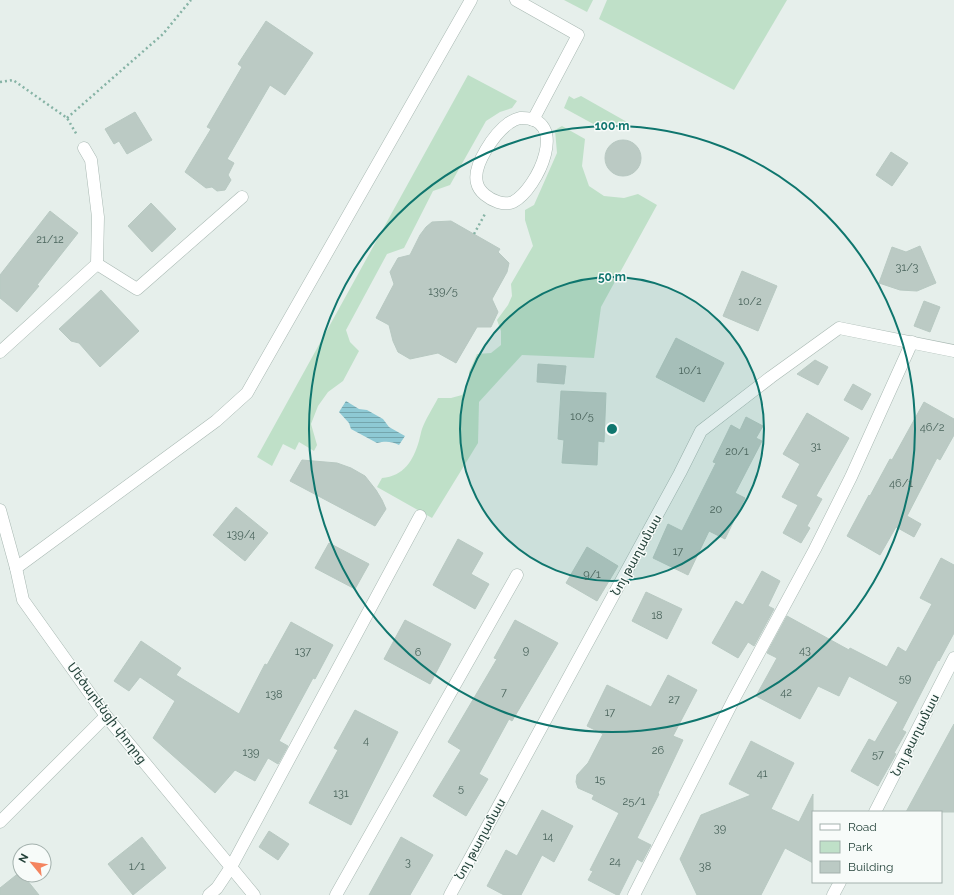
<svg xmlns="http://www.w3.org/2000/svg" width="954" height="895" viewBox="0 0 954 895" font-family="Raleway,'Noto Sans Armenian',sans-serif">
<defs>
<pattern id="water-rules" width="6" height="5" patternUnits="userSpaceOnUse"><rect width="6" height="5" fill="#8ec9d4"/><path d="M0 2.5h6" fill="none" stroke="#74a5ad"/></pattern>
</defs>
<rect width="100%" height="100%" fill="#e6efeb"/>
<g fill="#bfe0c8">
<polygon points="564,0 593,0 587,12"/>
<polygon points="607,0 787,0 734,90 599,19"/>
<polygon points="468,75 517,101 512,108 500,112 486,121 450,185 433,191 404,248 387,254 346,330 350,342 359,351 343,381 328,392 318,406 311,424 317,445 314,451 299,442 295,450 283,444 272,466 257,457"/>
<polygon points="569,96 574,99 581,96 627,122 597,126 564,108"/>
<path d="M562,126L585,139L582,166L589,186L604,196L624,198L638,194L657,205L601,307L594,358L522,355L479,402L478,443L432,518L377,487L382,478C404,476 413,461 419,441C420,437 421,432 422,429C426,418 433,408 438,398H451L462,395L469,382V372L477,354L491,353L501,345V331L497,320L508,305L512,296L511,284L533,246L525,220V210L534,205L557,153L555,130Z"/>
</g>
<path fill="url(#water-rules)" d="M346,401L359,409L367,410L383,419L389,427L405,436L399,445C391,441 385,441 377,443L351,429L349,423L339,412Z"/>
<g fill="#bbcac4" stroke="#b8c9c2">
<polygon points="266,21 313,53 285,95 270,85 227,159 234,163 228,175 231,180 225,190 217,191 212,187 206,188 185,172 211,129 207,127 242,67 238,64"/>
<polygon points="135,112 152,140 127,154 119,141 114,144 105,129"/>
<circle cx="623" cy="158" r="18"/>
<polygon points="891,152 908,163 892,186 876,175"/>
<polygon points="151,203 176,229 152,252 128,226"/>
<polygon points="50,211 78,233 37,285 39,286 17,312 0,298 0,275"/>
<polygon points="451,221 500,249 498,252 509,263 507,272 492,299 498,312 491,327 477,327 456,363 438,353 410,359 398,352 393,341 389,325 376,318 394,284 390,272 398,258 410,255 420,235 426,227 432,222"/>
<polygon points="920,246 936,283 917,291 900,290 879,283 892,247 906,252"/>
<polygon points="742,271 777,286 758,331 723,316"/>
<polygon points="101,290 139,331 100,367 79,343 71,341 59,329"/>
<polygon points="924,301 940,307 930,332 914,326"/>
<polygon points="676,338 724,363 704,402 656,377"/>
<polygon points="815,360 828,367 818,385 797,374"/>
<polygon points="538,364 566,366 564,384 537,382"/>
<polygon points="853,384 871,394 862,410 844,400"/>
<polygon points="561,391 606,393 604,442 598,441 597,465 562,463 564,440 558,439"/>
<polygon points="924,402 954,419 954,435 940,460 937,458 907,516 921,524 914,537 896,527 880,555 847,536 869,495 870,496 890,459 892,460"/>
<polygon points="807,413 849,438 816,496 822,499 807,526 810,528 801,543 783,533 798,505 782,497 800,464 783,454"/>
<polygon points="746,417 763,426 756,438 762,441 735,493 745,498 725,539 709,531 688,575 653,558 668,524 682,531 716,463 713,462 731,425 740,430"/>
<polygon points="302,460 337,463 351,468 365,476 376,490 382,500 386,509 375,526 290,481"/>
<polygon points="236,507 268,533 245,561 213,535"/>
<polygon points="458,539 483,553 471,574 489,584 475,609 433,585"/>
<polygon points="329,543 369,564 355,589 315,568"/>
<polygon points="587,547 618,566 597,601 566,583"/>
<polygon points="941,558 954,565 954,633 939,661 938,660 902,730 906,732 894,753 896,754 878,786 851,771 869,739 875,742 898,702 849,676 839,696 818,686 800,719 756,696 777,658 767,653 787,616 849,650 850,648 887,667 898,647 906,652 932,604 920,598"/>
<polygon points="762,571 780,581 768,606 774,609 754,646 748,642 738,658 712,643 736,601 743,605"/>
<polygon points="646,592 682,609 667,639 632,621"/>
<polygon points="405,620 451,644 430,684 384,659"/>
<polygon points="515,620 558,643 512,721 509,719 479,774 488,779 466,816 433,796 461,750 448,742 497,659 494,658"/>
<polygon points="291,622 333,645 315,679 313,678 279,741 288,746 278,764 268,758 255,781 235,770 215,793 153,738 175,701 140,677 129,691 114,681 141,641 181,668 176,675 239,714 265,664 267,665"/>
<polygon points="668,675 697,690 673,736 683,740 658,793 659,794 637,838 651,845 642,862 637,859 619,895 617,895 588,880 593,871 590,870 619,813 592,799 594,795 578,788 576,782 577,775 588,763 603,734 587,726 607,685 651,707"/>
<polygon points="355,710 398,732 351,825 309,803 338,750 334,748"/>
<polygon points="954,724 954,812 906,812"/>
<polygon points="751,741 794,763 771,809 799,822 813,794 813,863 785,848 761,895 697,895 680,859 701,815 751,795 729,784"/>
<polygon points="542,810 573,826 554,862 542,855 521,895 504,895 487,886 506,850 517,856"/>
<polygon points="269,831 289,844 278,860 259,847"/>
<polygon points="142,837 166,868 133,895 108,864"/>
<polygon points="401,837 433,855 410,895 369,895"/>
<polygon points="20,872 20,875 23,875 39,895 0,895 0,888"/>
</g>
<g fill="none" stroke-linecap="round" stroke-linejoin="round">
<defs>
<g id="minor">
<polyline points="516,0 578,35 533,120"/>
<path d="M520,118C571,116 538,189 513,202C508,204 504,204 498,202C489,199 479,192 477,183C472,165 495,133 509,123C512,121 516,119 520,118Z"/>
<polyline points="97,264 137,289 242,197"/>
<polyline points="0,352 97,264 98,217 91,160 84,148"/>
<polyline points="0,510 16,568 23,600 106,716 254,895"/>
<polyline points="16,568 216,421 247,393 471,0"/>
<polyline points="875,812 954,658"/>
<polyline points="0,822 106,716"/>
<polyline points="209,895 217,888 231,867 420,516"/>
<polyline points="336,895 517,575"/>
<polyline points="450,895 680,473 701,431 771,377 839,328 954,351"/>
<polyline points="634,895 735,697 815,549 851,477 912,342"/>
<polyline points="833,895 840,882"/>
</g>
</defs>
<use href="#minor" stroke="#a8b8b2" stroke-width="13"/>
<g stroke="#86b3a5" stroke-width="2.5" stroke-dasharray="2 3" stroke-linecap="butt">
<polyline points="0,82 13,80 67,118 77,135"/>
<polyline points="67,118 163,34 191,0"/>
<polyline points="474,234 485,214"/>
</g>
<use href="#minor" stroke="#fff" stroke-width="12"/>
</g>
<circle cx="612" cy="429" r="152" fill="#0f766e" fill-opacity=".12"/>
<g fill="none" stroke="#0f766e" stroke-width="2">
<circle cx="612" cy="429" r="152"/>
<circle cx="612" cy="429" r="303"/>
</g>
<g text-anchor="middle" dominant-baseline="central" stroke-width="3" stroke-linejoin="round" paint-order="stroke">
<g font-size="11" fill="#4a645c">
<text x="50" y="239">21/12</text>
<text x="907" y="267">31/3</text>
<text x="443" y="291">139/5</text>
<text x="750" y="301">10/2</text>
<text x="690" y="370">10/1</text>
<text x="582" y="416">10/5</text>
<text x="932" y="427">46/2</text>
<text x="816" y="446">31</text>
<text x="737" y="451">20/1</text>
<text x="901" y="483">46/1</text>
<text x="716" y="509">20</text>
<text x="241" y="534">139/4</text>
<text x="678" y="551">17</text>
<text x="592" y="574">9/1</text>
<text x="657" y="615">18</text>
<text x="526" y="650">9</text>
<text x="805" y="650">43</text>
<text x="303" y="651">137</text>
<text x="418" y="652">6</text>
<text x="905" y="678">59</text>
<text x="504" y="692">7</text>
<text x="786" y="692">42</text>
<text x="274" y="694">138</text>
<text x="674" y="699">27</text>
<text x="610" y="712">17</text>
<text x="366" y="740">4</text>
<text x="658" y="750">26</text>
<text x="251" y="752">139</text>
<text x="878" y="754">57</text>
<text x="762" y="773">41</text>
<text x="600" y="779">15</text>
<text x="461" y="788">5</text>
<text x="341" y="793">131</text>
<text x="634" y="801">25/1</text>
<text x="720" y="828">39</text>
<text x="548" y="836">14</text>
<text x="615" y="861">24</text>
<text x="408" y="862">3</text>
<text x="137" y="866">1/1</text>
<text x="705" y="866">38</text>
</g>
<g font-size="13" fill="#24423a" stroke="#f7fbf9">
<text transform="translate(636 555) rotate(-61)">Նոյ թաղամաս</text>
<text transform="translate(107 713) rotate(53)">Մեծարենցի փողոց</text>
<text transform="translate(915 735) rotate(-63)">Նոյ թաղամաս</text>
<text transform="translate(480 839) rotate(-61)">Նոյ թաղամաս</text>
</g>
</g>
<circle cx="612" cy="429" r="6" fill="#0f766e" stroke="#f7fbf9" stroke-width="2"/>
<g font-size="12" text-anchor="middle" font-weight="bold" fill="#0f766e" stroke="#f7fbf9" stroke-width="3" stroke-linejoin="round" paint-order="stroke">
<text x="612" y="130">100 m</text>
<text x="612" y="281">50 m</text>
</g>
<rect x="812" y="811" width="130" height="72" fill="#f7fbf9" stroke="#a3b1ad"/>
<rect x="820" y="824" width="20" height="6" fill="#ffffff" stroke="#a3b1ad"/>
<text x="848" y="831" font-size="12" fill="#24423a">Road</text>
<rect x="820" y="841" width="20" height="12" fill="#bfe0c8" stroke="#a3b1ad"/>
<text x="848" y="851" font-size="12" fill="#24423a">Park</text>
<rect x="820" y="861" width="20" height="12" fill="#bbcac4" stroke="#a3b1ad"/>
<text x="848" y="871" font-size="12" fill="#24423a">Building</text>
<g transform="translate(32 863) rotate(299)"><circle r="19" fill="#f7fbf9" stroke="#a3b1ad"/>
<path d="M0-3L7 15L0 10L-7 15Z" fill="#f4845f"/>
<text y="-6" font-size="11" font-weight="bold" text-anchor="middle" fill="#24423a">N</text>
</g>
</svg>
